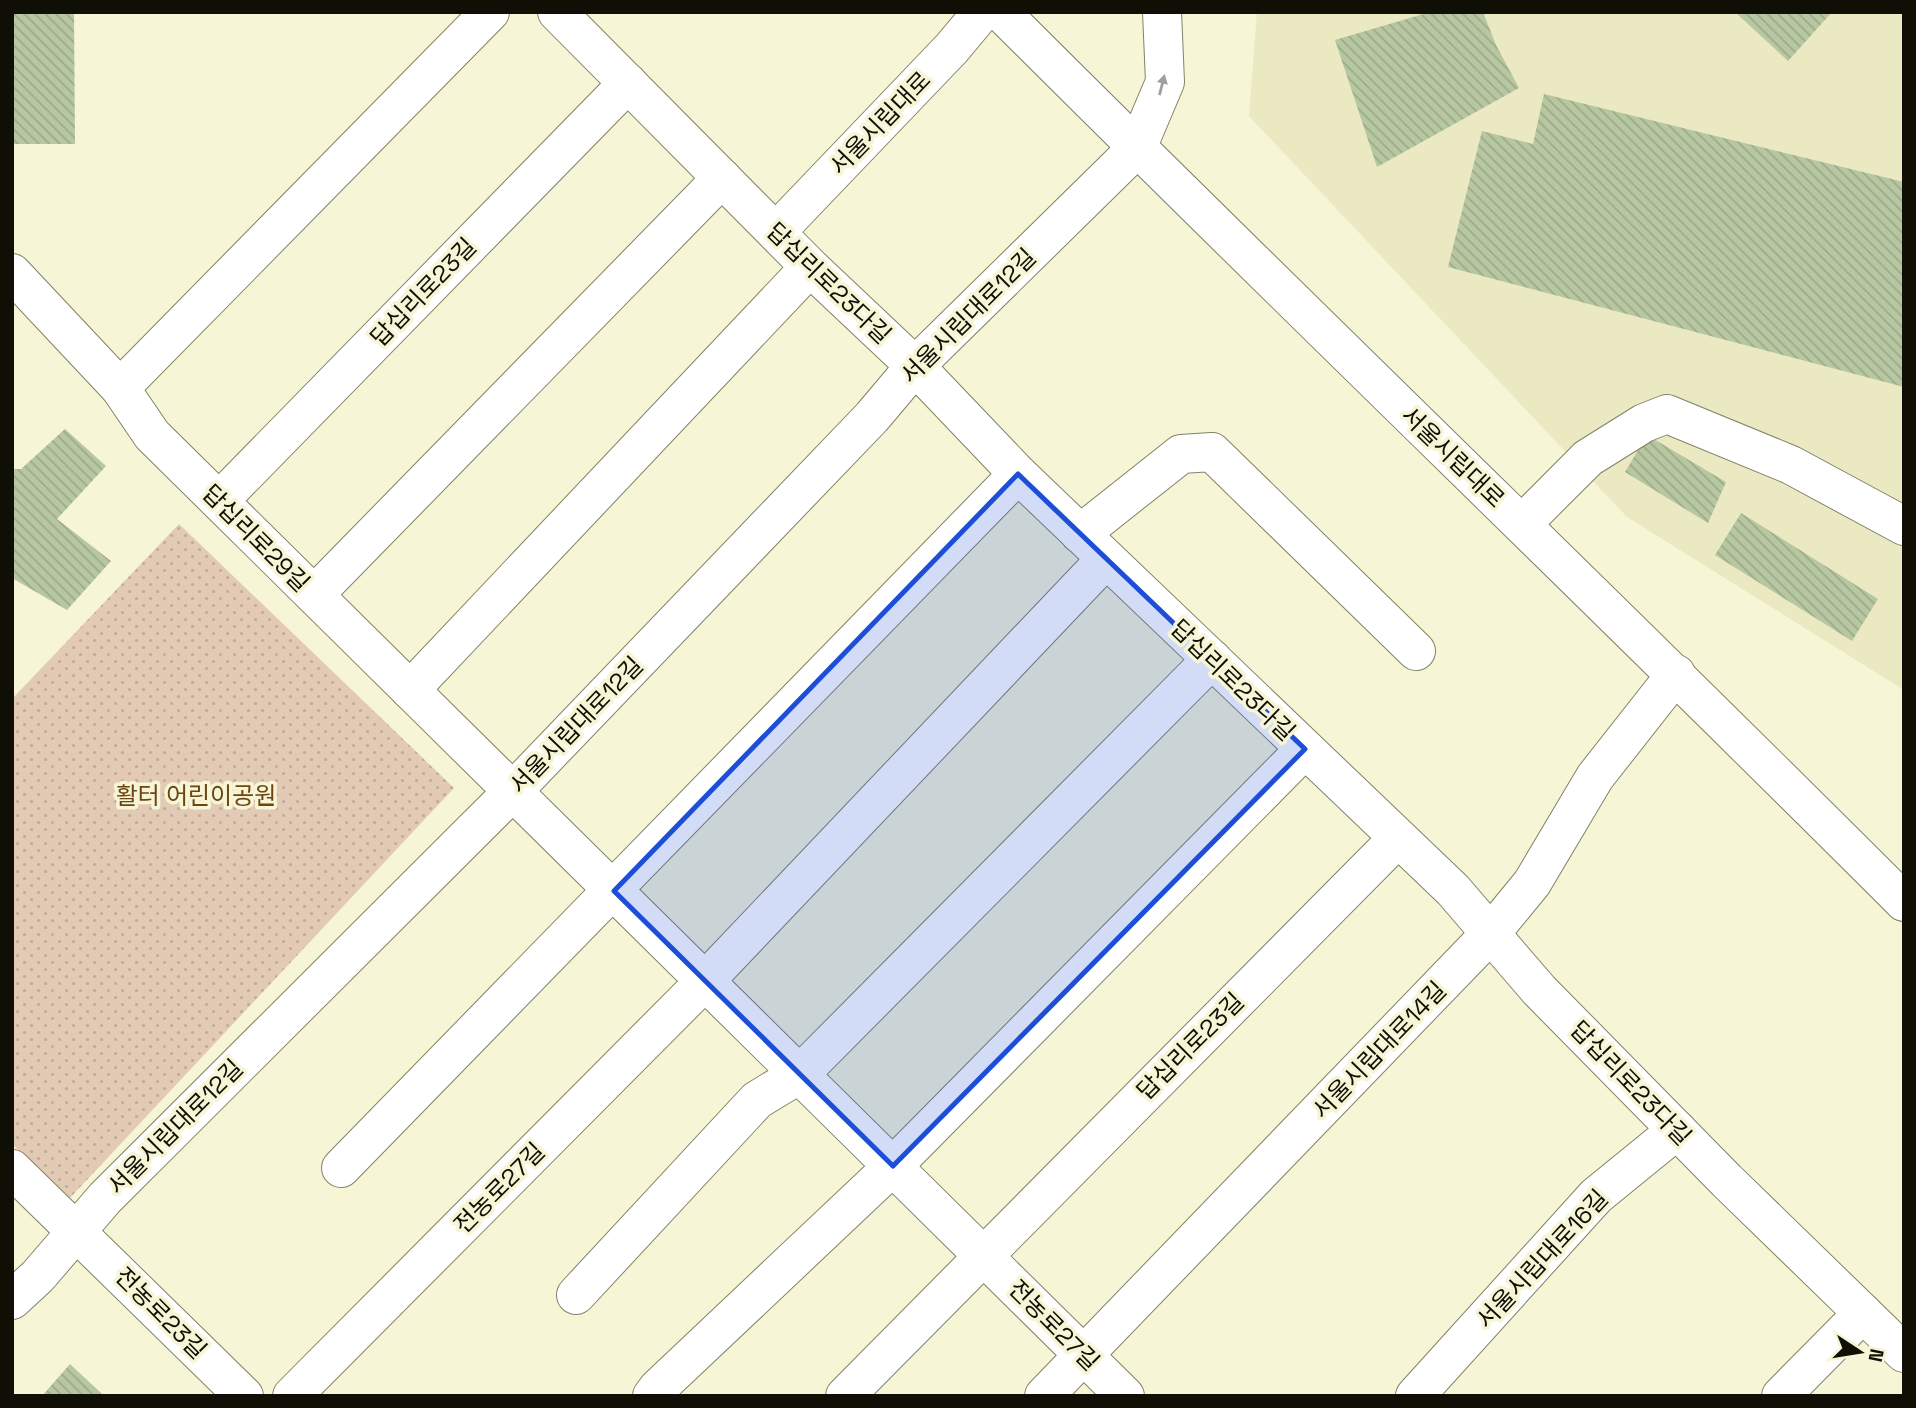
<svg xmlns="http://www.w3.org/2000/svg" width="1916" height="1408" viewBox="0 0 1916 1408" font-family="'Space Grotesk','Noto Sans KR',sans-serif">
<defs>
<pattern id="park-dots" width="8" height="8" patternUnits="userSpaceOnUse" patternTransform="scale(1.75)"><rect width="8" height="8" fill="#e2cab4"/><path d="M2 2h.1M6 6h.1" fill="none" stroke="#c1ac99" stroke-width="1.8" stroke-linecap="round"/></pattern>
<pattern id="building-back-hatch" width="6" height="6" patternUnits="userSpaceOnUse" patternTransform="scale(1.75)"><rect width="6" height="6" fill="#b7c7a1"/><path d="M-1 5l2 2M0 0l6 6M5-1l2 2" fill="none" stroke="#9caa89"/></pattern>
</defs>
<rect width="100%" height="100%" fill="#f6f5d6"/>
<polygon fill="#eae9c2" points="1257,12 1904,12 1904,690 1627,517 1249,116"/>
<polygon fill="url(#park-dots)" points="179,524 454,788 69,1199 12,1144 12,699"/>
<g fill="url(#building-back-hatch)">
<polygon points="12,12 74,12 75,144 12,144"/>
<polygon points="1430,12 1483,12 1496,45 1519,88 1377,167 1335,40"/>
<polygon points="1735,12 1832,12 1788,61"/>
<polygon points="1544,94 1904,182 1904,387 1448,267 1482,131 1533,144"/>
<polygon points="65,429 106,466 57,519 111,561 67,610 12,578 12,469 21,469"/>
<polygon points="1647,435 1726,482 1708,523 1625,472"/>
<polygon points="1741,513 1878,599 1852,641 1715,555"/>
<polygon points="70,1364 104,1396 42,1396"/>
</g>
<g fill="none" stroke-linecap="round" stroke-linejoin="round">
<defs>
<g id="minor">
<polyline points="557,12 810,267 915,366 1018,474 1453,890 1539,990 1727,1181 1904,1353"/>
<polyline points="776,232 952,48 982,12"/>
<polyline points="12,273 120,388 152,435 1125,1396"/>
<polyline points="120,388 490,12"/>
<polyline points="219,501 628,83"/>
<polyline points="1522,524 1588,458 1644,423 1667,414 1791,465 1904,526"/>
<polyline points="1080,534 1181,454 1212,452 1416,651"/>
<polyline points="314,595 722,178"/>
<polyline points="410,690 810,267"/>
<polyline points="341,1168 1018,474"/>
<polyline points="12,1169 244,1396"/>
<polyline points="576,1295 757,1100 800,1074 1212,659"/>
<polyline points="12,1300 38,1276 105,1198 513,791 872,417 915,366 1137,148 1165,82 1162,12"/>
<polyline points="292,1396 705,981 1106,559"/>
<polyline points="652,1396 658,1388 893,1166 1305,749"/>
<polyline points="845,1396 1398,838"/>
<polyline points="1044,1396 1491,933 1532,883 1595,777 1676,674"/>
<polyline points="1415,1396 1596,1196 1677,1130"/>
<polyline points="1781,1396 1863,1313"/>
</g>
<path id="major" d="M1001,12C1300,311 1605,603 1904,902"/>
</defs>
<use href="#minor" stroke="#838266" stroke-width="40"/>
<use href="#major" stroke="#838266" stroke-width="40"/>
<use href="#minor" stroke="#fff" stroke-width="38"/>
<use href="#major" stroke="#fff" stroke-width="38"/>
</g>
<defs><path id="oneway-solid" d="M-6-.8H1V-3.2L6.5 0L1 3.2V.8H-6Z" transform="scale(1.75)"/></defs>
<use fill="#9f9f9b" href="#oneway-solid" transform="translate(1162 85) rotate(-76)"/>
<path fill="#1d4ed8" fill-opacity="0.2" stroke="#1d4ed8" stroke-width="5" stroke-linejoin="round" d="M1018,474L1305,749L893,1166L614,891Z"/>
<g text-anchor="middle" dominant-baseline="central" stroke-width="7" stroke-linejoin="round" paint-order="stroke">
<g font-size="24" fill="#100f05" stroke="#f6f5d6">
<text transform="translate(880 123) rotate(-46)">서울시립대로</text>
<text transform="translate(829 283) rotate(44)">답십리로23다길</text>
<text transform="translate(423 292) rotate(-46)">답십리로23길</text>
<text transform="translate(968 316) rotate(-45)">서울시립대로12길</text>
<text transform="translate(1453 457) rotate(44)">서울시립대로</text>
<text transform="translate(256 538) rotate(45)">답십리로29길</text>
<text transform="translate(1233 680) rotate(44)">답십리로23다길</text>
<text transform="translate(576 725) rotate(-46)">서울시립대로12길</text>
<text transform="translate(1190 1046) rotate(-45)">답십리로23길</text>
<text transform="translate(1379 1050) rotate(-46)">서울시립대로14길</text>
<text transform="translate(1631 1083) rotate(46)">답십리로23다길</text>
<text transform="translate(175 1127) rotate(-45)">서울시립대로12길</text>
<text transform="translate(499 1188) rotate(-45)">전농로27길</text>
<text transform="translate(1542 1259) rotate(-47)">서울시립대로16길</text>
<text transform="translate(161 1313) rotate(45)">전농로23길</text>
<text transform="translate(1054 1325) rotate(45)">전농로27길</text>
</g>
<g font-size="24" fill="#6e4512" stroke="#f6f5d6">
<text x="196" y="795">활터 어린이공원</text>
</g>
</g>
<rect width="1916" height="1408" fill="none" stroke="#100f05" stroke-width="28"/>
<g transform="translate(1860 1352) rotate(102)" stroke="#f6f5d6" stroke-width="5" paint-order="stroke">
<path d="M0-5L12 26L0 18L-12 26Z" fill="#100f05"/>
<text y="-10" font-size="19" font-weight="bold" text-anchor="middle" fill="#100f05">N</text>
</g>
</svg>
